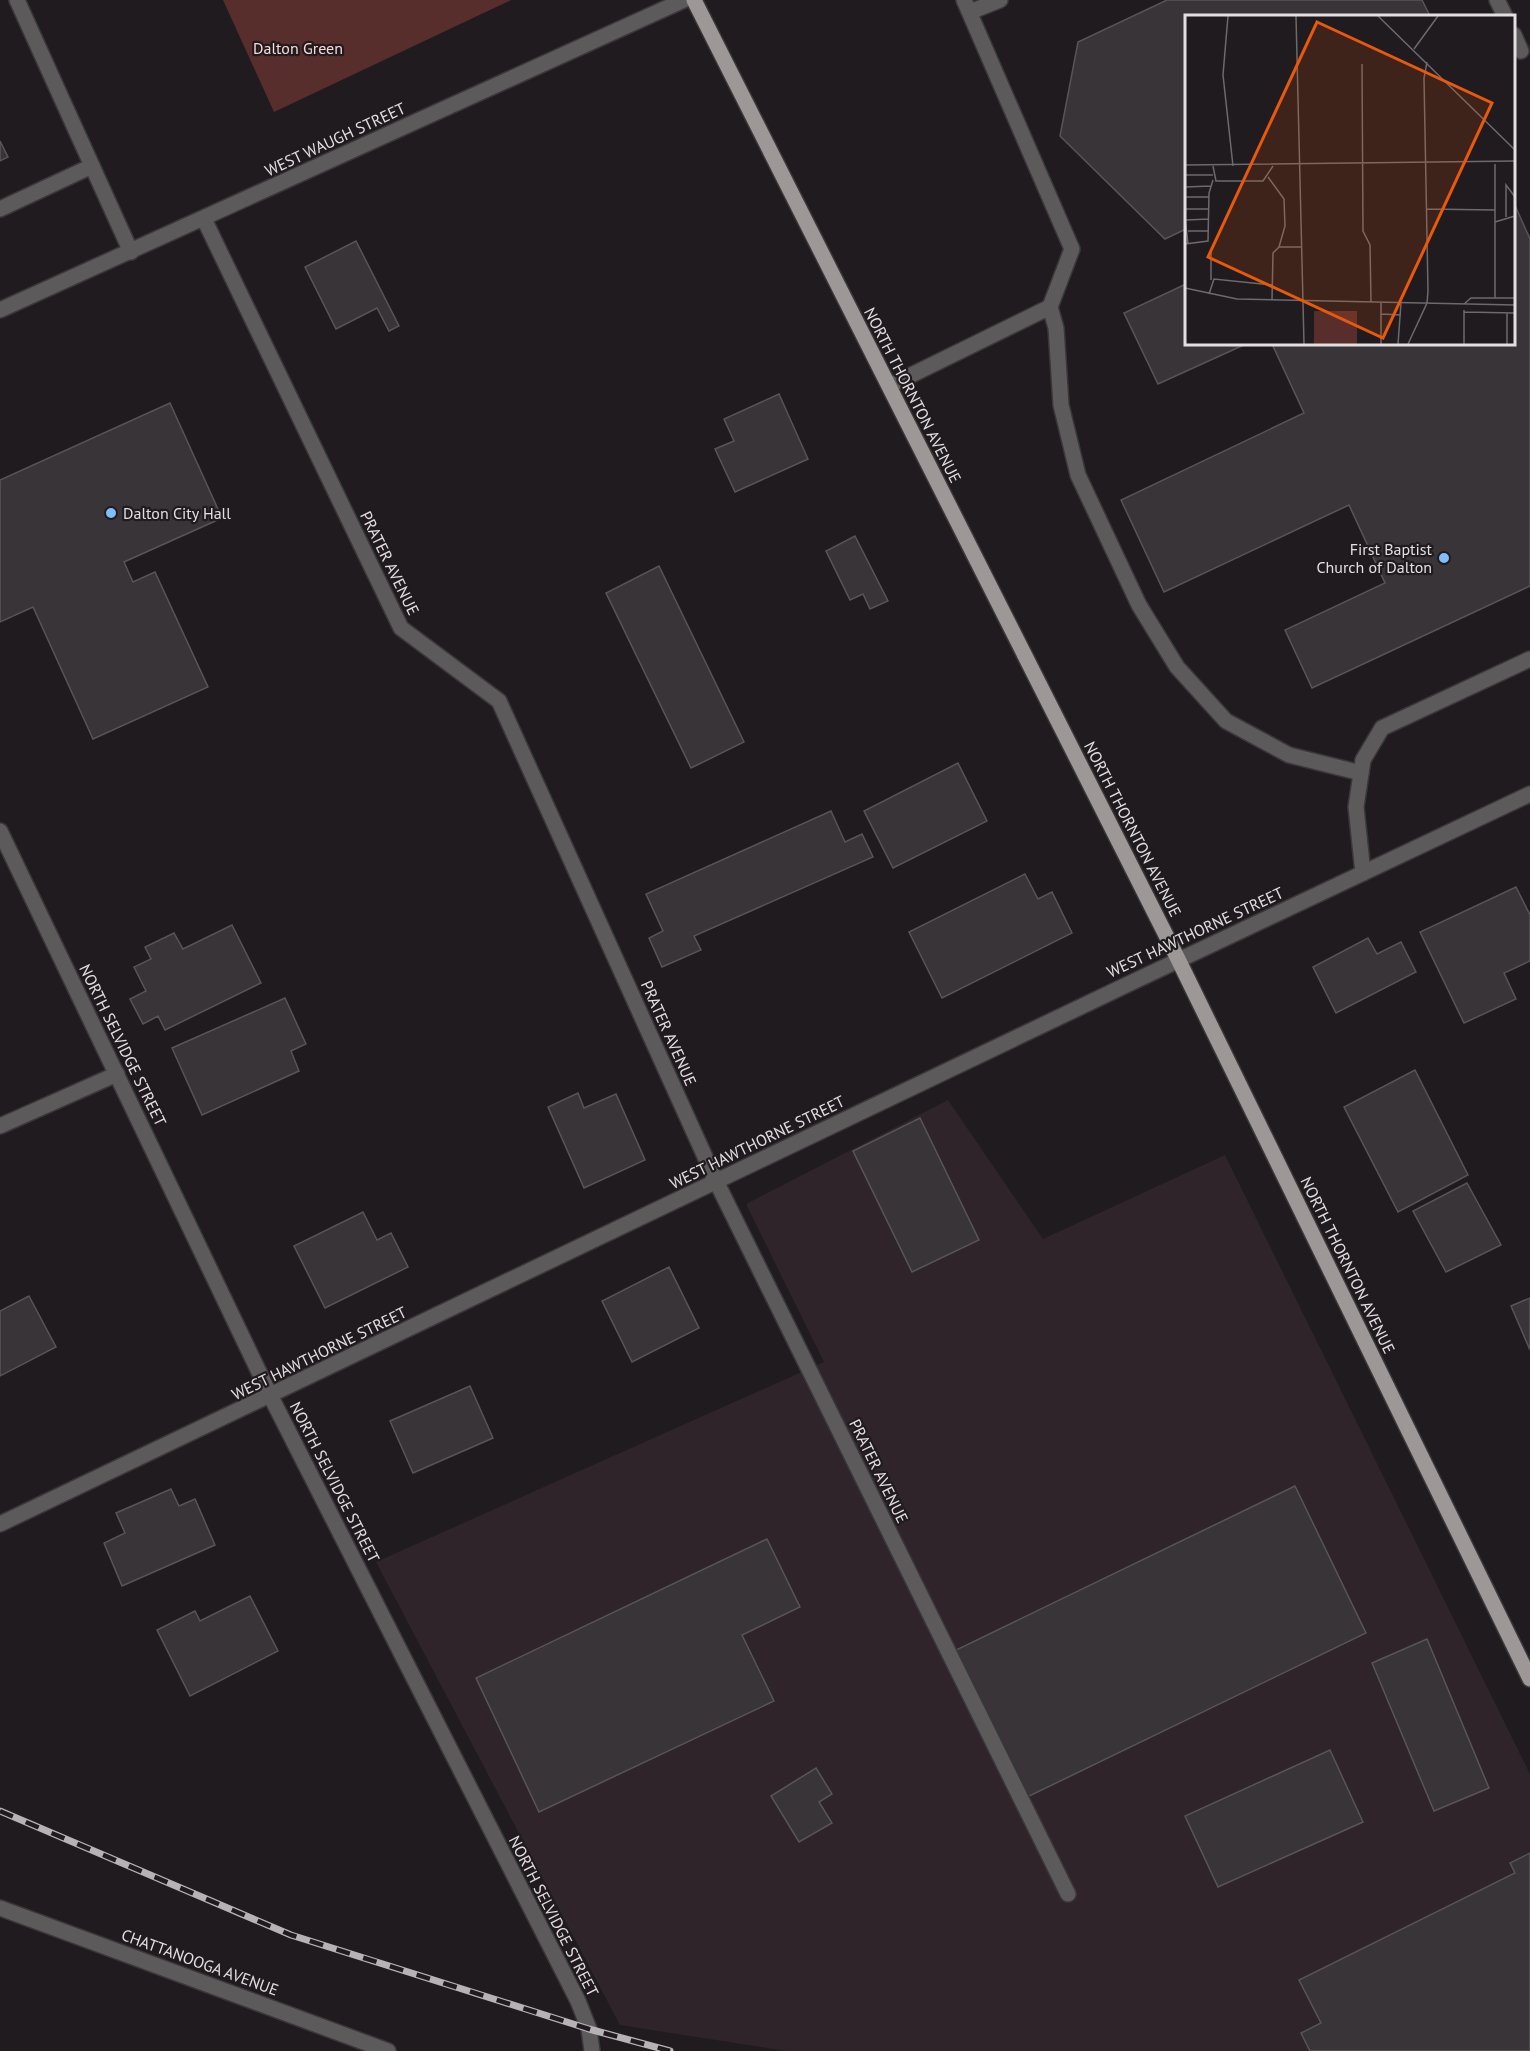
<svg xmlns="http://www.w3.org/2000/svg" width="1530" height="2051" viewBox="0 0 1530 2051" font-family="'PT Sans',sans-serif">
<rect width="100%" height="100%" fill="#201b1e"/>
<polygon fill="#2e2429" points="948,1100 1043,1239 1225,1155 1530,1774 1530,2051 786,2051 620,2025 376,1562 824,1362 746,1204"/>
<polygon fill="#582e2c" points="223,0 511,0 274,112"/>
<g fill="#383438" stroke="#585458" stroke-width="1.5">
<polygon points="1167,0 1422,0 1430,16 1186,16 1186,229 1165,239 1060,136 1078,42"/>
<polygon points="0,141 8,157 0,161"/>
<polygon points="1514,203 1530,239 1530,586 1312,688 1285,630 1385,583 1349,505 1164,592 1121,500 1304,413 1272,344 1514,344"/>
<polygon points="356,241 399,326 389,331 377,308 336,329 305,267"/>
<polygon points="1186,284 1186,344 1246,344 1158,384 1124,313"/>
<polygon points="779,394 808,459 735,492 715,449 734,441 724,419"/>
<polygon points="170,403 222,518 124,562 133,582 155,572 208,687 93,739 33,607 0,622 0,480"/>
<polygon points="855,536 888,601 870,609 863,594 850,600 826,551"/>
<polygon points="659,566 744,742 691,768 606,593"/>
<polygon points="958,763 987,821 893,868 864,811"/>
<polygon points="831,811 845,842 862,834 873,857 694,936 701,950 662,967 649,938 663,931 646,894"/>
<polygon points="1025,874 1038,899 1052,892 1072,933 942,998 909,932"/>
<polygon points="1516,887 1530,915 1530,961 1504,973 1516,999 1464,1023 1420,932"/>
<polygon points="232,925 261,983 165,1030 158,1016 143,1024 130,999 146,991 134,967 151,959 145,947 174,933 183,949"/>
<polygon points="1368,938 1377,954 1401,942 1416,972 1336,1013 1313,967"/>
<polygon points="285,998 306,1044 291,1051 299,1071 202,1115 172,1048"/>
<polygon points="1415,1070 1468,1175 1398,1212 1344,1107"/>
<polygon points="578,1093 584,1108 616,1094 645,1160 584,1188 548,1107"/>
<polygon points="920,1118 979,1240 912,1272 853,1151"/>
<polygon points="1467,1183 1501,1245 1446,1272 1413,1211"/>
<polygon points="363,1212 377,1240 391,1233 408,1267 325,1308 294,1246"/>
<polygon points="669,1267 699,1328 632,1362 602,1301"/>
<polygon points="29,1296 56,1347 0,1376 0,1311"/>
<polygon points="1530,1298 1530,1350 1511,1306"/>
<polygon points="470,1386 493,1438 413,1473 390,1421"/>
<polygon points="1295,1486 1366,1633 1023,1799 952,1652"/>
<polygon points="171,1489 179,1506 195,1499 215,1545 122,1586 104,1543 125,1533 116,1513"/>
<polygon points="767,1539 800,1607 742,1635 774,1701 539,1812 476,1678"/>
<polygon points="250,1596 278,1651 190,1696 157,1630 195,1611 200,1621"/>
<polygon points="1427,1639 1489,1788 1434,1811 1372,1663"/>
<polygon points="1330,1750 1363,1822 1218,1887 1185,1816"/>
<polygon points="816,1768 832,1794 819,1802 832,1823 799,1842 771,1796"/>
<polygon points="1530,1853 1530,2051 1310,2051 1301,2033 1321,2023 1299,1980 1515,1873 1510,1863"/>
</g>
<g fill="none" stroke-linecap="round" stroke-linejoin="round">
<defs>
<g id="minor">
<polyline points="17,0 131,252"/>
<polyline points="964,0 1072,249 1050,307"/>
<polyline points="1497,0 1505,16"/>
<polyline points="970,12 1000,0"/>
<polyline points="1514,35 1521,51"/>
<polyline points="0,209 92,166"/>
<polyline points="204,219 401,628 499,701 716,1181 1068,1894"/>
<polyline points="0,310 684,0"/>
<polyline points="889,386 1050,307 1056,328 1061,405 1078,475 1139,605 1177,667 1226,721 1289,755 1361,773"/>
<polyline points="0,831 271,1397 578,2001 589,2029 592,2051"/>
<polyline points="1363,873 1356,807 1363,760 1382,728 1530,659"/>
<polyline points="0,1126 117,1074"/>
<path d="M0,1524C512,1284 1018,1033 1530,794"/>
<polyline points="0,1908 388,2051"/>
</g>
<polyline id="major" points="694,0 1178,959 1530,1679"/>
</defs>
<use href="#minor" stroke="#3b3639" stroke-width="18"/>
<use href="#major" stroke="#3b3639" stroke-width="18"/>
<use href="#minor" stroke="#5c5a5a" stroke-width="15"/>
<use href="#major" stroke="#9d9798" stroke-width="15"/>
<defs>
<polyline id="rail" points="0,1811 291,1935 589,2029 670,2051"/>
</defs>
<use href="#rail" stroke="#b7b2b5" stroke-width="7"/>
<use href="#rail" stroke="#201b1e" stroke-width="4.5" stroke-dasharray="14" stroke-linecap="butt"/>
</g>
<g fill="#82bcfa" stroke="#201b1e" stroke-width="2">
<circle cx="111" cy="513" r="6"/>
<circle cx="1444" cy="558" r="6"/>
</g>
<g text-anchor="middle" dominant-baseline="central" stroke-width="4.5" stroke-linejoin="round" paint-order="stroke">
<g font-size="16" fill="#fbd8d5" stroke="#201b1e">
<text x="298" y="48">Dalton Green</text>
</g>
<g font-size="16" fill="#e3dfe1" stroke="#201b1e">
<text transform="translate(335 139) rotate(-25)">WEST WAUGH STREET</text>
<text transform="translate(913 395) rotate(63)">NORTH THORNTON AVENUE</text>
<text transform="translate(390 563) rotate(64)">PRATER AVENUE</text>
<text transform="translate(1133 829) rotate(63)">NORTH THORNTON AVENUE</text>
<text transform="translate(1195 932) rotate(-25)">WEST HAWTHORNE STREET</text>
<text transform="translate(669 1033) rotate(66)">PRATER AVENUE</text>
<text transform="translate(123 1045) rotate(64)">NORTH SELVIDGE STREET</text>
<text transform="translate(757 1142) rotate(-26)">WEST HAWTHORNE STREET</text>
<text transform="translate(1348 1265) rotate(64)">NORTH THORNTON AVENUE</text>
<text transform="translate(319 1353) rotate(-26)">WEST HAWTHORNE STREET</text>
<text transform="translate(879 1471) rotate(64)">PRATER AVENUE</text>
<text transform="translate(335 1482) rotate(63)">NORTH SELVIDGE STREET</text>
<text transform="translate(554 1916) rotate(63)">NORTH SELVIDGE STREET</text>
<text transform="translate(200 1962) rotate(20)">CHATTANOOGA AVENUE</text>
</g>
<g font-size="16" fill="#e3dfe1" stroke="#201b1e" text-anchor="start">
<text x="123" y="513">Dalton City Hall</text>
<text x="1432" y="549" text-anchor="end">First Baptist<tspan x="1432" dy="18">Church of Dalton</tspan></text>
</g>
</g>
<g transform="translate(1185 15)">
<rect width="330" height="330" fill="#201b1e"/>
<path d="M129,296H172V329H129Z" fill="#582e2c"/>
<path fill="none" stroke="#6e696c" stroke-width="1.5" d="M43,1L38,60L48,151M111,1L119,329M193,1L330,135M229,34L253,1M177,49L178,216L185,230L186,287M310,149V283M0,150L330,146M28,151L31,166H78L88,151M0,160H28M83,162L99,184L100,211L94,232H117M0,172L26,171M0,182H24M0,194H23M242,194L310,195M0,202L3,229M321,202V170L330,182M1,205L24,204M310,207L330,201M3,216H24M0,229L23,226L24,178L28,165M26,265V236M0,273L52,284L330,290M24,279L29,264L87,270M87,285L88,238L94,232M279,289L286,283H330M279,295V329M279,297L330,298M322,298V329M196,299L216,300M196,329V288M213,329L216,288M223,329L242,288L243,276L239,63L242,47"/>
<path fill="#e8590c" fill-opacity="0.15" stroke="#e8590c" stroke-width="3" d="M132,7L307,88L198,323L23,242Z"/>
<rect width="330" height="330" fill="none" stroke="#e3dfe1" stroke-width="3"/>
</g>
</svg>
